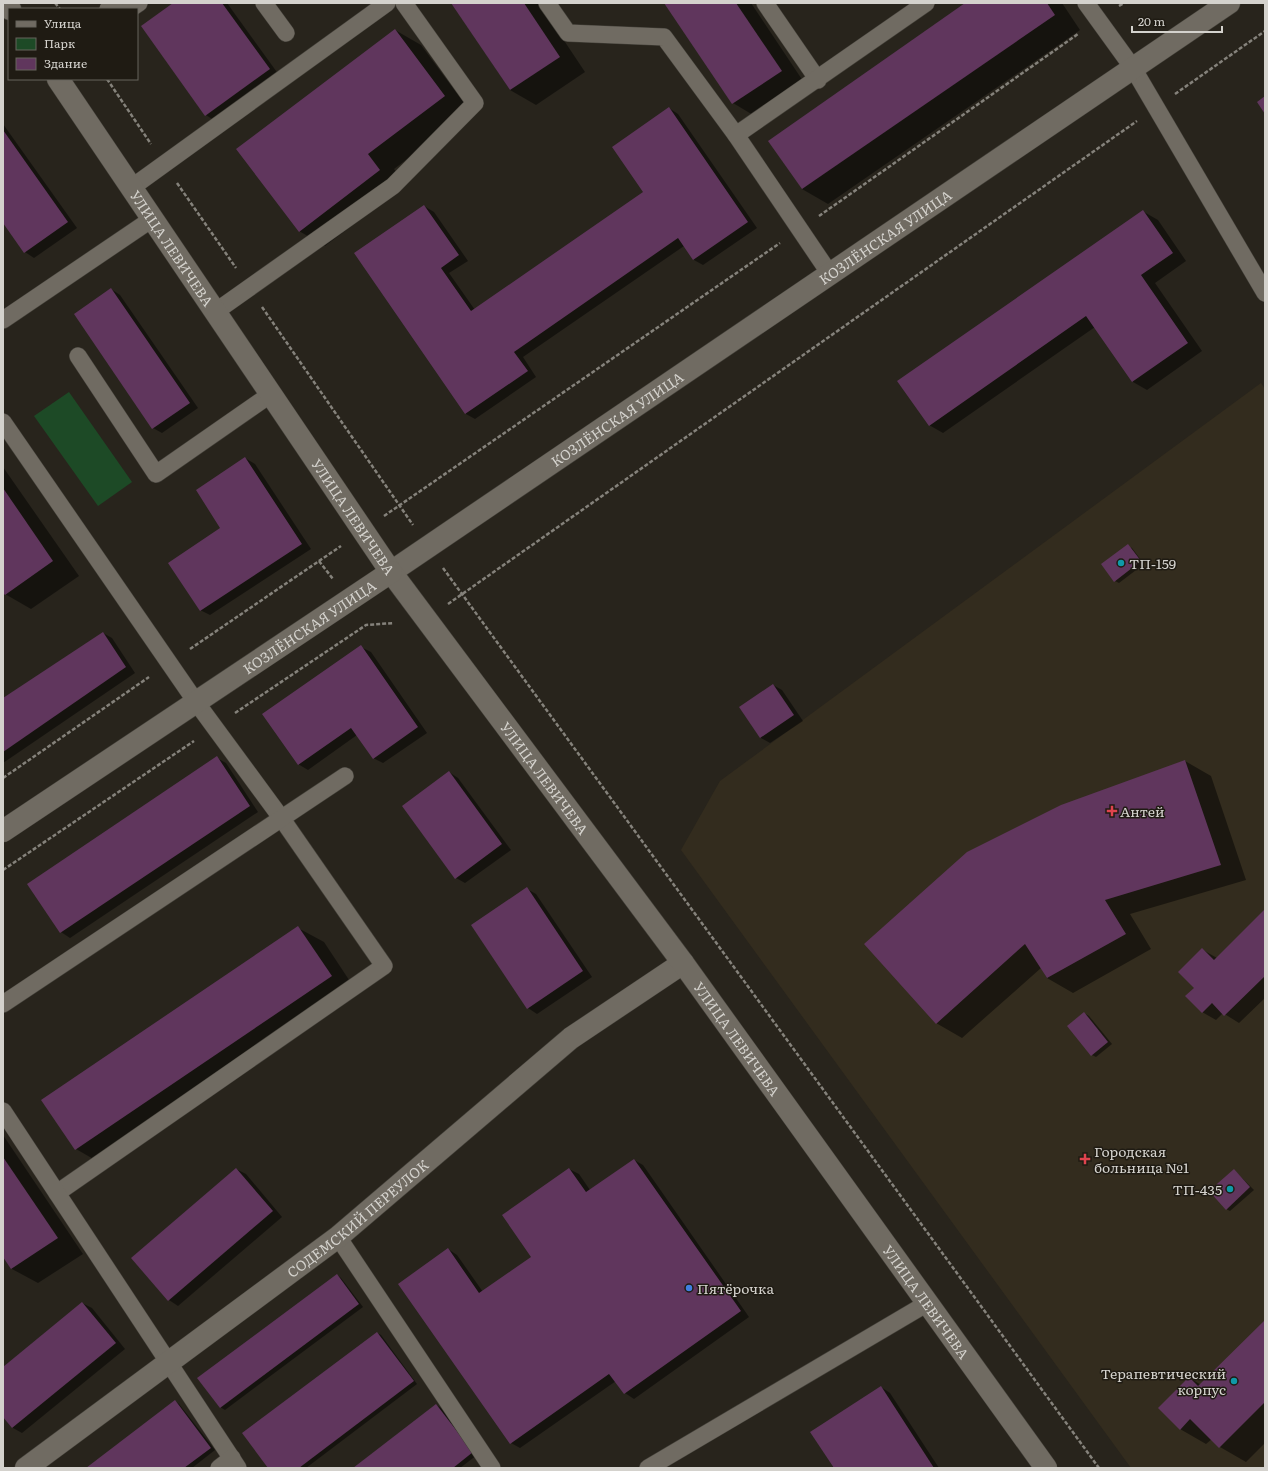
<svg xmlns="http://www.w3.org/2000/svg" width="1268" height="1471" viewBox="0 0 1268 1471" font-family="Literata,serif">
<rect width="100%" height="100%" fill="#28241c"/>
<polygon fill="#332c1e" points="1261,383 1265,389 1265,1468 1131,1468 681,850 720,781"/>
<polygon fill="#1d4a26" points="69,392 132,482 98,506 34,416"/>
<g fill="#0007">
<polygon points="175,3 227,3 279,75 215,121 206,115"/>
<polygon points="452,3 539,3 585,72 536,105 510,90"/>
<polygon points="665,3 751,3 807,87 758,118 733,103"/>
<polygon points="967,3 1062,3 1080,30 828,204 802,189"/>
<polygon points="395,30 421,45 470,111 394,169 406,185 325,246 299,231"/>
<polygon points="669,108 678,114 757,228 703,265 694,260 684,246 523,357 536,377 475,419 466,414 356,253 424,206 434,212 468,261 449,273 475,310 645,192"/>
<polygon points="3,124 77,228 34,258 25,252 3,221"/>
<polygon points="1144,212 1158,220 1186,261 1155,283 1202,351 1147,390 1133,382 1095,327 943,433 929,425"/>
<polygon points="111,289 120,295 198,408 162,433 153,428"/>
<polygon points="245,458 255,464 311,549 210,615 200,610 222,528"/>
<polygon points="3,467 79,576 31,609 5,594 3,591"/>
<polygon points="1128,546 1132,548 1144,564 1119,583 1115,581"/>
<polygon points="103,633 112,638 135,673 3,763 3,700"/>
<polygon points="361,647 371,652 427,733 383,763 373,758 357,735 308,770 298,764"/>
<polygon points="773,685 782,690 803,721 770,743 761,738 740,707"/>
<polygon points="217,758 226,763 258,812 70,938 61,932"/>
<polygon points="1185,761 1211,776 1246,880 1130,914 1151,949 1073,993 1047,978 1041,968 962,1038 936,1023"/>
<polygon points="449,772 458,778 511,850 465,883 456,878"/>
<polygon points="527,889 536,894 592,977 537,1014 528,1008"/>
<polygon points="1265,911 1265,998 1239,1023 1223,1013 1216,1020 1202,1012 1195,988 1203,950 1217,958"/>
<polygon points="298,928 324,942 357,992 102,1164 76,1149"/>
<polygon points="1084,1013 1089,1016 1112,1044 1096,1057 1092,1055"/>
<polygon points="3,1135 83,1254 38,1283 12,1269 3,1255"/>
<polygon points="634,1160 643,1165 749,1317 634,1399 625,1393 616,1381 520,1448 511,1443 448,1249 457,1255 483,1292 532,1257 569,1169 579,1174 590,1190"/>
<polygon points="236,1169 246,1174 282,1217 178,1306 169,1300 132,1258"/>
<polygon points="1234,1170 1254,1190 1230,1211 1226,1209"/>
<polygon points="337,1275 341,1278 363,1307 225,1410 220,1407"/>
<polygon points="82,1303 92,1308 125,1349 22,1433 13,1428 3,1415 3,1368"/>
<polygon points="1265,1321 1265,1443 1246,1462 1220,1447 1212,1439 1206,1444 1180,1429 1190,1378 1201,1385"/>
<polygon points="377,1333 381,1335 417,1384 306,1468 270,1468"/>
<polygon points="881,1387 890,1393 939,1468 835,1468"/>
<polygon points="175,1401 179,1404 215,1450 192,1468 88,1468"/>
<polygon points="436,1405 441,1408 477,1455 460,1468 354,1468"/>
</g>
<g fill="#60365d">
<polygon points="173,3 222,3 270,69 205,116 141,26"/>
<polygon points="451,3 524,3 560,57 510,90"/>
<polygon points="664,3 736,3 782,71 732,104"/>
<polygon points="965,3 1047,3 1055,15 802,189 768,141"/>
<polygon points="395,29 445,96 368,154 380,170 299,232 236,149"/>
<polygon points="1265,96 1265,114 1257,102"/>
<polygon points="669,107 748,222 693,260 678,238 514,352 528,371 465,414 354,253 424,205 459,255 441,268 471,311 643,192 612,147"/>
<polygon points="3,130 68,222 24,253 3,223"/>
<polygon points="1143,210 1173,253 1141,275 1188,343 1132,382 1086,316 929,426 897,381"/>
<polygon points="111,288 190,403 152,429 74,314"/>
<polygon points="245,457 302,544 200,611 168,563 220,528 196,490"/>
<polygon points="3,488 53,561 5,595 3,593"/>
<polygon points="1128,544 1141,561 1114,582 1101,564"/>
<polygon points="103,632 126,667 3,752 3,698"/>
<polygon points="361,645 418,727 373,759 351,728 298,765 262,714"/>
<polygon points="773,684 794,715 760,738 739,707"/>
<polygon points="217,756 250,806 60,933 27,884"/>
<polygon points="1185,760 1221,865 1105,900 1126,934 1047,978 1025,944 936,1024 864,944 967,852 1061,805"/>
<polygon points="449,771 502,844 455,879 402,806"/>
<polygon points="527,887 583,971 527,1009 471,925"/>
<polygon points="1265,909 1265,976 1224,1016 1212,1003 1202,1013 1185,996 1194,988 1178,972 1202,948 1214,960"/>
<polygon points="298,926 332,976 75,1150 41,1100"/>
<polygon points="1084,1012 1108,1042 1091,1056 1067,1026"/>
<polygon points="3,1157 58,1238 11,1269 3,1257"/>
<polygon points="634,1159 741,1311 624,1394 609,1374 510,1444 398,1284 448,1248 479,1293 531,1257 502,1215 569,1168 586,1192"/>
<polygon points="236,1168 273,1211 168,1301 131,1258"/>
<polygon points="1234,1169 1250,1187 1226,1210 1209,1191"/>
<polygon points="337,1274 359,1304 220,1408 197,1378"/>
<polygon points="82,1302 116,1343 12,1428 3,1417 3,1367"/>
<polygon points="1265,1320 1265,1402 1219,1448 1190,1419 1180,1430 1158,1408 1189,1377 1198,1386"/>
<polygon points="377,1332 414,1381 299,1468 268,1468 242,1433"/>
<polygon points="881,1386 934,1468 834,1468 810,1432"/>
<polygon points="175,1400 211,1448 184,1468 86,1468"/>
<polygon points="436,1404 473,1452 453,1468 353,1468"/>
</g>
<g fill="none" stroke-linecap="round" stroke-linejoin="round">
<defs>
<g id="service">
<polyline points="264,3 286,33"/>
<polyline points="547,3 568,33 664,37 736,135"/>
<polyline points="765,3 818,80"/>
<polyline points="1086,3 1133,68 1265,293"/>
<polyline points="108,9 116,3"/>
<polyline points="130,9 139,3"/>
<polyline points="131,188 387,3"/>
<polyline points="830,274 736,135 926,3"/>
<polyline points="215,312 393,186 475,103 404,3"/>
<polyline points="3,320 152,219"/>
<polyline points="78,356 156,474 271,394"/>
<polyline points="3,422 196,702 282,819 384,966 57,1193"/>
<polyline points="3,1004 345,776"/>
<polyline points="3,1111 238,1468"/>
<polyline points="338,1237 492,1468"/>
<polyline points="219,1468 232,1458"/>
<polyline points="648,1468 926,1304"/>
</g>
<g id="minor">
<path id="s1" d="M391,572L1229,3"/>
<path id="s2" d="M26,1468L338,1237L571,1038L683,963"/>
</g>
<g id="tertiary">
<polyline points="6,3 10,9"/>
<path id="s3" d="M58,79L391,572L683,963L1046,1468"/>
<path id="s4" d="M3,831L391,572"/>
</g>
</defs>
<use href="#service" stroke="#44413a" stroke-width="18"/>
<use href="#minor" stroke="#44413a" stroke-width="23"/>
<use href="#tertiary" stroke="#44413a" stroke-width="23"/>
<g stroke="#85827b" stroke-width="2.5" stroke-dasharray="4 2" stroke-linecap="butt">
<polyline points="55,3 60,9"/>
<polyline points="1119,6 1124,3"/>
<polyline points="107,79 151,144"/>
<polyline points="1175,94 1265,31"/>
<polyline points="177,183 236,268"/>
<polyline points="819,216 1078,34"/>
<polyline points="262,307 413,525"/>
<polyline points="384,516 780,243"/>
<polyline points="319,561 333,579"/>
<polyline points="443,568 1099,1468"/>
<polyline points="448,604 1137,121"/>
<polyline points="190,649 341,546"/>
<polyline points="235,713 366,625 394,623"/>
<polyline points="3,778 149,677"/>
<polyline points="3,870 194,741"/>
</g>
<use href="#service" stroke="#706b62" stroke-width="17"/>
<use href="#minor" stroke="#706b62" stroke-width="22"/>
<use href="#tertiary" stroke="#706b62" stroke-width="22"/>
</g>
<g fill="#0f9aa8" stroke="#1f1b13" stroke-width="1.5">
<circle cx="1121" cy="563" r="4"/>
<circle cx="1230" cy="1189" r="4"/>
<circle cx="1234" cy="1381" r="4"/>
</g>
<g fill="#e0444e" stroke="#1f1b13" stroke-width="1.5">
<path d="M1110 805h4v4h4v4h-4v4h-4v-4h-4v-4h4z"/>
<path d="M1083 1153h4v4h4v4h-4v4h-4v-4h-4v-4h4z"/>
</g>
<circle fill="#3f7fe0" stroke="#1f1b13" stroke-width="1.5" cx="689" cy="1288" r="4"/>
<g text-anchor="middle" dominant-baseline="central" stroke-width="3" stroke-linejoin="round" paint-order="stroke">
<g font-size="14" fill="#d4d2cd" stroke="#1f1b13">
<text stroke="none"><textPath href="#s1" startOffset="597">КОЗЛЁНСКАЯ УЛИЦА</textPath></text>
<text stroke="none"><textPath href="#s3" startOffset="204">УЛИЦА ЛЕВИЧЕВА</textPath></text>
<text stroke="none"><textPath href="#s1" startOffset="273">КОЗЛЁНСКАЯ УЛИЦА</textPath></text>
<text stroke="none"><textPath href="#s3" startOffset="528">УЛИЦА ЛЕВИЧЕВА</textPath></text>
<text stroke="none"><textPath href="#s4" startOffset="368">КОЗЛЁНСКАЯ УЛИЦА</textPath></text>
<text stroke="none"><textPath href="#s3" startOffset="852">УЛИЦА ЛЕВИЧЕВА</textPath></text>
<text stroke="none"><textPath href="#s3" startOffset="1176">УЛИЦА ЛЕВИЧЕВА</textPath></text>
<text stroke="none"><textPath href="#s2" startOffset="415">СОДЕМСКИЙ ПЕРЕУЛОК</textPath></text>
<text stroke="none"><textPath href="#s3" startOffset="1500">УЛИЦА ЛЕВИЧЕВА</textPath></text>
</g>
<g font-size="14" fill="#d4d2cd" stroke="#1f1b13" text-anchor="start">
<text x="1129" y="563">ТП-159</text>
<text x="1120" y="811">Антей</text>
<text x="1094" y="1151">Городская<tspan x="1094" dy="16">больница №1</tspan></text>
<text x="1222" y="1189" text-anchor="end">ТП-435</text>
<text x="697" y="1288">Пятёрочка</text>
<text x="1226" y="1373" text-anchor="end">Терапевтический<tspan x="1226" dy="16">корпус</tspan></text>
</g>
</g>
<rect width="1268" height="1471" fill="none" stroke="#d4d2cd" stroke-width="8"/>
<rect x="8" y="8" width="130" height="72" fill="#1f1b13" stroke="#67645d"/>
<rect x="16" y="21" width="20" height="6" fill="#706b62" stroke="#67645d"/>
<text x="44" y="28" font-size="12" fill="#d4d2cd">Улица</text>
<rect x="16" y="38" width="20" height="12" fill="#1d4a26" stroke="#67645d"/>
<text x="44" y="48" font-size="12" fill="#d4d2cd">Парк</text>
<rect x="16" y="58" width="20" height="12" fill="#60365d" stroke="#67645d"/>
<text x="44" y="68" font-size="12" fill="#d4d2cd">Здание</text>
<path d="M1132 26v6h90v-6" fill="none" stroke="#d4d2cd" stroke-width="2"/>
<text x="1138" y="26" font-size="12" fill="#d4d2cd" stroke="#1f1b13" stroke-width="3" paint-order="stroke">20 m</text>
</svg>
